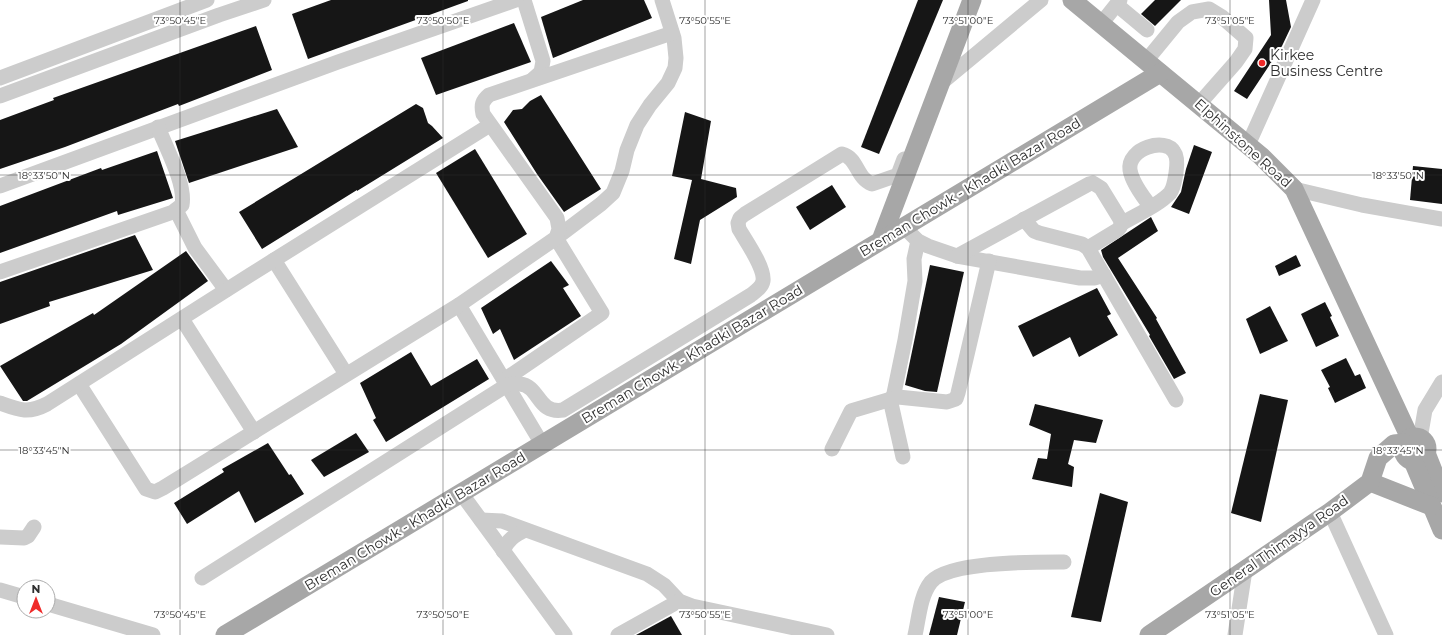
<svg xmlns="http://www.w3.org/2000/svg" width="1442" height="635" viewBox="0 0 1442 635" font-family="Montserrat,sans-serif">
<rect width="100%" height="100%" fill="#fff"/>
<g fill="#161616">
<polygon points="331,0 468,0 468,1 308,59 292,14"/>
<polygon points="583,0 644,0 652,18 553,58 541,17"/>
<polygon points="918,0 943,0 879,154 861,147"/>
<polygon points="1155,0 1181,0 1155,26 1141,14"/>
<polygon points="1269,0 1286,0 1291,27 1282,46 1247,99 1234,91 1271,35"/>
<polygon points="514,23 531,62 436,95 421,58"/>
<polygon points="256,26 272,70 179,106 178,104 65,147 0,169 0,120 54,100 53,98"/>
<polygon points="541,95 601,189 564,212 537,174 504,122 513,110 522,109 530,101"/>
<polygon points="416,104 423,108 428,123 432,126 443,138 357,191 357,190 262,249 239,212"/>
<polygon points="277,109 298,147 189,183 175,141"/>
<polygon points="685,112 711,121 701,179 736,188 737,197 700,220 691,264 674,259 692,180 672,176"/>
<polygon points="1194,145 1212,152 1189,214 1171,207 1181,192 1186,169"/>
<polygon points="475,149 527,234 488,258 436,173"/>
<polygon points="157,151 173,198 118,215 117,211 0,253 0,206 101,168 102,170"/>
<polygon points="1413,166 1442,169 1442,204 1410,200"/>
<polygon points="832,185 846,207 810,230 796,207"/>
<polygon points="1151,217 1158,231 1118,258 1157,318 1156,319 1186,373 1174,379 1149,336 1150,335 1103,257 1101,250"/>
<polygon points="135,235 153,270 49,302 50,306 0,324 0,282"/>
<polygon points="186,251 208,281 121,344 27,401 23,401 0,366 93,313 94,315"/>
<polygon points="1296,255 1301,266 1279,276 1275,266"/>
<polygon points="551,261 569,285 563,288 581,316 514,360 500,329 493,334 481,308"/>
<polygon points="930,265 964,272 937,392 925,391 905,385"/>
<polygon points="1097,288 1111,314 1107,316 1118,335 1079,357 1070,337 1033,357 1018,326"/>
<polygon points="1325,302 1332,316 1330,317 1339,336 1316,347 1301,314"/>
<polygon points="1270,306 1288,341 1260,354 1246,319"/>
<polygon points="411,352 431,386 477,359 489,379 386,442 373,420 376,418 360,383"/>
<polygon points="1346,358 1355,376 1360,374 1366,388 1335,403 1328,388 1330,387 1321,370"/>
<polygon points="1260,394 1288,400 1261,522 1231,513"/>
<polygon points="1035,404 1103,420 1096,443 1074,440 1068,464 1074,467 1072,487 1032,479 1038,458 1047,459 1051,434 1029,425"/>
<polygon points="356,433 369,452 324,477 311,460"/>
<polygon points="268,443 289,475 291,474 304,494 255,523 239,491 187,524 174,503 224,472 222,469"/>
<polygon points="1100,493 1128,502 1101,622 1071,617"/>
<polygon points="939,597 965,602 957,635 929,635"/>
<polygon points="671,616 682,635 636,635"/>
</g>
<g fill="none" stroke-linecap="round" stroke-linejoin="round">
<g stroke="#ccc" stroke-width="15">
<polyline points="524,0 543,61 541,72 532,80"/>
<polyline points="1117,5 1147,30"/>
<polyline points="1101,24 1120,0"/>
<polyline points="1146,61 1178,22 1192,12 1209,9 1222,17 1246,38 1245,49 1236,62 1199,104"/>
<polyline points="0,78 207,0"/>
<polyline points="940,84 1041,0"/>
<polyline points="0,96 219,15 264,0"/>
<polyline points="1248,145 1313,0"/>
<polyline points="0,186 338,62 516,0"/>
<polyline points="1294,189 1362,205 1442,219"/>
<polyline points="176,210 195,248 226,290"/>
<polyline points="1024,219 1034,231 1039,233 1082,244 1088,248 1176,400"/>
<path d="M1121,224C1136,215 1159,205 1170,193C1174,188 1175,179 1176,173C1177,166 1178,157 1174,152C1166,137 1127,148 1130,170C1132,182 1143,197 1151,207"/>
<polyline points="904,227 918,241 928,246 957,256 1080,278 1095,278 1104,275"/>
<path d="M957,256L1089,184L1093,183L1101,188L1120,219C1122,225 1121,228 1116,231L1088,248"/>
<polyline points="274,260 346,374"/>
<path d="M0,272L173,212L182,205C186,184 166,148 158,127"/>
<polyline points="459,305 542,444"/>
<polyline points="182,319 254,432"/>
<polyline points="504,380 602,313 556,238 601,204 613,193 622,171 627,150 637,125 650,105 668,83 675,68 676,58 674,38 662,0"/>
<path d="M79,384L146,489L155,492L163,488L459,305L556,238L559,229L557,218L483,114C481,105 482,101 489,95L672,33"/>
<polyline points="893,398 905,340 915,281 914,259 918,241"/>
<polyline points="890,399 903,457"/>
<path d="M0,403C19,410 28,414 47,404L250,275L490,125"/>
<polyline points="1420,439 1425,410 1442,382"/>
<polyline points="832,449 851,411 898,397 947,402 956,399 958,393 989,261"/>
<polyline points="461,493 565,635"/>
<polyline points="1330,512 1386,635"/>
<polyline points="481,520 502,521 647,574 664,585 679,601 692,606 827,635"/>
<polyline points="0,537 24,538 28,536 34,527"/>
<path d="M503,551C507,540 515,535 525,530"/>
<path d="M202,578L507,385C511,384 516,383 520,384C540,386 537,414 563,410L751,295C756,291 762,287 763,281C765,268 746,241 739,229L738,223L740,218L745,214L842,154C858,158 856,178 872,184L898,175L904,159"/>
<polyline points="0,590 24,597"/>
<polyline points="48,604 153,635"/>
<polyline points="618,635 679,601"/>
<path d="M915,635C919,618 920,596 931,582C949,561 1036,562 1064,562"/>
<polyline points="1235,635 1245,570"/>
</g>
<g stroke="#a7a7a7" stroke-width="19">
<polyline points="1072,0 1261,156 1294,189 1410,438"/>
<polyline points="881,240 972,0"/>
<circle cx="1415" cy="449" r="12"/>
<polyline points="1426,453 1442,493"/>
<polyline points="1413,461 1442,530"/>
<polyline points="1370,482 1431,506"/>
<polyline points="225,635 1160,73"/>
<polyline points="1149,635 1330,512 1370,482 1378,458 1394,444 1404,443"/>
</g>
</g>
<path fill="none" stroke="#2f2f2f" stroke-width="1" stroke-opacity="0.45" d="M180,0V635M443,0V635M705,0V635M968,0V635M1230,0V635M0,175H1442M0,450H1442"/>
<circle fill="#ef2a29" stroke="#fff" stroke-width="1.5" cx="1262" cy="63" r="4"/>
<g text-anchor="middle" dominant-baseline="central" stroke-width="4" stroke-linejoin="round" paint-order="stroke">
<g font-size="14" fill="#2f2f2f" stroke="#fff" text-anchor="start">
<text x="1270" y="55">Kirkee<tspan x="1270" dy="16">Business Centre</tspan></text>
</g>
<g font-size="14" fill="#2f2f2f" stroke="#fff">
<text transform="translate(1243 143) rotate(42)">Elphinstone Road</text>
<text transform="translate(970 187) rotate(-31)">Breman Chowk - Khadki Bazar Road</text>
<text transform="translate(692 354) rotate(-31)">Breman Chowk - Khadki Bazar Road</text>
<text transform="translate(415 521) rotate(-31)">Breman Chowk - Khadki Bazar Road</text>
<text transform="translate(1279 546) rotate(-35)">General Thimayya Road</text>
</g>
</g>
<g font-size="10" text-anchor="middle" fill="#2f2f2f" stroke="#fff" stroke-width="4" stroke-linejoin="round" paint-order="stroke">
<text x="180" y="24">73°50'45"E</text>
<text x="443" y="24">73°50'50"E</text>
<text x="705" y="24">73°50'55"E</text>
<text x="968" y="24">73°51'00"E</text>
<text x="1230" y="24">73°51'05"E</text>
<text x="44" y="179">18°33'50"N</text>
<text x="1398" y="179">18°33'50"N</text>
<text x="44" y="454">18°33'45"N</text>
<text x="1398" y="454">18°33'45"N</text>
<text x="180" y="618">73°50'45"E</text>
<text x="443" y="618">73°50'50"E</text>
<text x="705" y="618">73°50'55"E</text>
<text x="968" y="618">73°51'00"E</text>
<text x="1230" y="618">73°51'05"E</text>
</g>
<g transform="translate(36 599)"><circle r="19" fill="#ffffff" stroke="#acacac"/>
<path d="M0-3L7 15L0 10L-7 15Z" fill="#ef2a29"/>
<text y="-6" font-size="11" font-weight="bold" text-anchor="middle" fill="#2f2f2f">N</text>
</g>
</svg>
